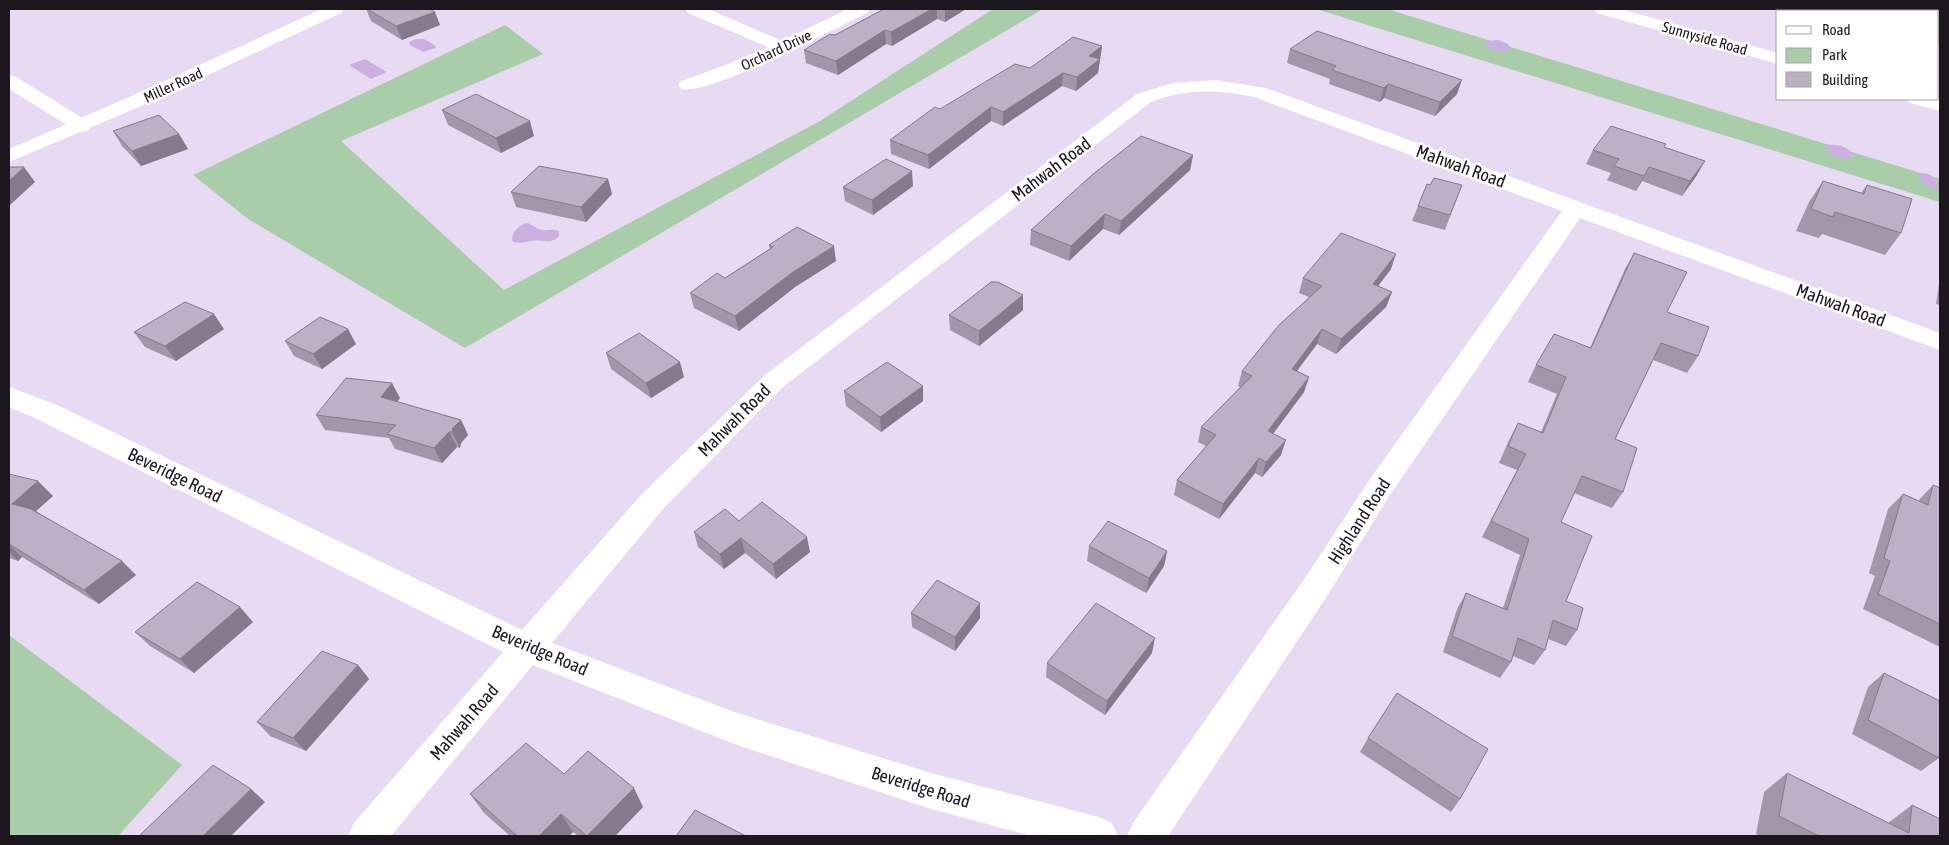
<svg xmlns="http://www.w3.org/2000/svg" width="1949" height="845" viewBox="0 0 1949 845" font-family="'Asap Condensed',sans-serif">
<rect width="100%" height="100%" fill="#e8daf2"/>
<g fill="#a9cca9">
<polygon points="993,9 1043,9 465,348 248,219 193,175 505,25 543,54 341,141 504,290 820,121"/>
<polygon points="1316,9 1387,9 1940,179 1940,202"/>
<polygon points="1815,9 1932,9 1940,11 1940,44 1938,43 1938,11 1824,11"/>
<polygon points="9,635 182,765 118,836 9,836"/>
</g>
<g fill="#cbafde">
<polygon points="416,39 424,39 436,46 435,48 423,52 410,45 409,42"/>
<path d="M1498,40L1508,44L1511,49C1503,54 1492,52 1485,45L1488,41Z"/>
<polygon points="365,59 387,72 371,79 349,65"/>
<path d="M1827,145C1837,144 1849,146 1854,156C1845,162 1831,157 1825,148Z"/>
<path d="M1924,173C1933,174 1940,182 1940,191L1929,188L1917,177Z"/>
<path d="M526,223C532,223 535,229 542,230C548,231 553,228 559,231V236C551,245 543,239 532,241C525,242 520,244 513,242C510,234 518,226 526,223Z"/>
</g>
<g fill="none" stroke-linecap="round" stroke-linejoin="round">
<g fill="#fff" fill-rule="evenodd">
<path d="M685,9H708L782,41L848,9H870L867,13C836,28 709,96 681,89L678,85L681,81L726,65L768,47L688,13Z"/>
<polygon points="1594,9 1621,9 1778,53 1778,64 1597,13"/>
<polygon points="9,75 16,77 89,122 92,126 89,130 82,132 75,130 9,89"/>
<path d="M1215,80L1266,88L1940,333V350L1580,218L1390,495L1327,596L1168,836H1127L1133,823L1305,578L1370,479L1562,211L1254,97C1218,89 1185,89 1151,102L783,387L662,510L552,643L737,713L931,773L1099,817L1112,823L1118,836H1032L931,809L737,745L533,665L391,836H348L354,823L503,652L35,418L9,407V387L55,404L522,630L642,494L765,375L1137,94L1173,83Z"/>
<polygon points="1907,99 1940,99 1940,111 1910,103"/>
</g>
<polygon fill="#fff" fill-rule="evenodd" points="322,9 344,9 341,13 139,107 9,162 9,149 125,99"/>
</g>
<g fill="#a296aa">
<polygon points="366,9 430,9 440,25 402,40 371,21"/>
<polygon points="884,9 966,9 945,22 937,19 892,46 886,44 838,75 806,63 804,50 835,35"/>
<polygon points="1102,46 1098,73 1076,91 1062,86 1003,126 991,121 929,169 891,154 890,140 940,109"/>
<polygon points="1290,49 1457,94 1435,116 1384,98 1380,102 1329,84 1330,79 1287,63"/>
<polygon points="442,110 534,136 501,153 448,125"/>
<polygon points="113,131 179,134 188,149 141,166 122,146"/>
<polygon points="1664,147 1697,175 1682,196 1642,181 1636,191 1607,180 1611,173 1586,164 1593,150"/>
<polygon points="1193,155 1190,170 1119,235 1103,229 1069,261 1030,245 1031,230"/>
<polygon points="608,179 612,194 586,222 516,207 511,192"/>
<polygon points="1823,181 1861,193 1867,185 1901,233 1885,255 1822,234 1819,238 1796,231 1809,202"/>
<polygon points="1430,185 1462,185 1445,230 1412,221 1418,206"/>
<polygon points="913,186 873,215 845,201 843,187"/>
<polygon points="769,245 836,261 795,287 739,331 694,308 690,293 725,278 770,249"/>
<polygon points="1634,253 1667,312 1698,356 1687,373 1653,360 1615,439 1623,492 1612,508 1574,493 1561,522 1566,601 1577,630 1566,646 1548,639 1545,650 1534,665 1513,656 1511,662 1500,678 1443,652 1457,609 1466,593 1503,608 1520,555 1482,537 1517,470 1499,463 1509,440 1518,423 1541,432 1557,394 1528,382 1536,365 1590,348 1625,269"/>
<polygon points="1391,269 1378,286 1392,292 1386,307 1336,354 1317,344 1297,371 1309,377 1304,392 1273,433 1281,455 1262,477 1255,473 1219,519 1174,495 1177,480 1206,446 1198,442 1201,427 1240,387 1238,386 1242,371 1309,297 1299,293 1303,278"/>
<polygon points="1940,278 1940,305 1936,304"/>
<polygon points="1023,295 1023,310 979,346 950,330 949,315"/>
<polygon points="224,329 176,361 145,347 134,332"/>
<polygon points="285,341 356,344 322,369 294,356"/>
<polygon points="606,353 684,377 651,398 611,369"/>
<polygon points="844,391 923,401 881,432 846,406"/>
<polygon points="400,398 397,402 461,420 468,435 461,443 460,448 457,447 442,463 395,449 389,438 325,430 316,415"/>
<polygon points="9,474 53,496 36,511 136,575 99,604 22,557 18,561 9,558"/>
<polygon points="1933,485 1940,488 1940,647 1863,609 1875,576 1869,573 1888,509 1903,494 1918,501"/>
<polygon points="739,521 810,552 776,579 745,553 724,569 698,547 694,532"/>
<polygon points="1089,546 1167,551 1164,566 1146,593 1087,561"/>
<polygon points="911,613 980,618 955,651 912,627"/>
<polygon points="253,622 194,673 150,646 135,632"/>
<polygon points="1152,653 1105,715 1046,677 1047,663"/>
<polygon points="358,665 369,679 306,751 270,736 257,722"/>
<polygon points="1884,673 1939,758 1921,771 1852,734 1868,687"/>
<polygon points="1368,738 1460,799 1451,812 1360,752"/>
<polygon points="1787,773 1888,823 1912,805 1940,836 1760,836 1756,834 1764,792"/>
<polygon points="564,774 643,807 615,836 578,836 573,832 569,836 510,836 484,813 470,794"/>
</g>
<g fill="#847a8b">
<polygon points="932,9 937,9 937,19 892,46 891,32"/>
<polygon points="945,9 966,9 945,22"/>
<polygon points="435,12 440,25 402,40 396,26"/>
<polygon points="885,30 886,44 838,75 836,61"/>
<polygon points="1102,46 1098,73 1076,91 1077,77 1089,56"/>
<polygon points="1063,73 1062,86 1003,126 1003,112"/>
<polygon points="1462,80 1457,94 1435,116 1440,102"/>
<polygon points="1388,84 1384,98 1380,102 1384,88"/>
<polygon points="991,107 991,121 929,169 928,155"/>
<polygon points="530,121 534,136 501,153 496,138"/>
<polygon points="179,134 188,149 141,166 132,151"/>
<polygon points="1193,155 1190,170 1119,235 1121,221"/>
<polygon points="1705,161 1697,175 1682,196 1690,181"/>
<polygon points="24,167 35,182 9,206 9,181"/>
<polygon points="1649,167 1642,181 1636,191 1644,176"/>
<polygon points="912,171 913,186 873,215 872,200"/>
<polygon points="608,179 612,194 586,222 581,207"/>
<polygon points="1105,214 1103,229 1069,261 1071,246"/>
<polygon points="834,246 836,261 795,287 739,331 735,316 793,272"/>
<polygon points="1396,254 1391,269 1368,299 1373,284"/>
<polygon points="1392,292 1386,307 1336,354 1341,339"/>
<polygon points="1023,295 1023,310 979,346 979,331"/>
<polygon points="214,314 224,329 176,361 165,346"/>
<polygon points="348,329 356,344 322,369 313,354"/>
<polygon points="1322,329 1317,344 1287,384 1292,369"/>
<polygon points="680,362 684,377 651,398 646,383"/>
<polygon points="1309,377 1304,392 1264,446 1268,431"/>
<polygon points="392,383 400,398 389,413 381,397"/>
<polygon points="923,386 923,401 881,432 880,417"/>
<polygon points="461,420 468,435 461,443 460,448 452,432 453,428"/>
<polygon points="449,432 457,447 442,463 434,448"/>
<polygon points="1286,440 1281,455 1262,477 1266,462"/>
<polygon points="1259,458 1255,473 1219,519 1223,504"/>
<polygon points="38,481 53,496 27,519 12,504"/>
<polygon points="807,537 810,552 776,579 773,564"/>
<polygon points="741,538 745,553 724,569 720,554"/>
<polygon points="9,545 22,557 18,561 9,552"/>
<polygon points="1167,551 1164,566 1146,593 1149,578"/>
<polygon points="122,561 136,575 99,604 84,590"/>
<polygon points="980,603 980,618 955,651 955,637"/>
<polygon points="240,607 253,622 194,673 180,659"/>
<polygon points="1155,638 1152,653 1105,715 1107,701"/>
<polygon points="358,665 369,679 306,751 293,738"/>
<polygon points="634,788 643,807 615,836 587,836"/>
<polygon points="251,789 265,802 231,836 203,836"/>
<polygon points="561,814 573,832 569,836 539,836"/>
</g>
<g fill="#bcafc6" stroke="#847a8b">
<polygon points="367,9 430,9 435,12 396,26"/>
<polygon points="884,9 932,9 891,32 885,30 836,61 804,50 830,34 835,35"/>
<polygon points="1317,31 1462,80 1440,102 1388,84 1384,88 1332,70 1336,66 1290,49"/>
<polygon points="1073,37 1102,46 1089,56 1100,59 1077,77 1063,73 1003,112 991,107 928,155 890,140 935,107 940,109 1015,64 1030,68"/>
<polygon points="476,94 530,121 496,138 442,110"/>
<polygon points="159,115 179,134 132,151 113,131"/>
<polygon points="1611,126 1666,144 1664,147 1705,161 1690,181 1649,167 1644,176 1614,166 1619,159 1593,150"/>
<polygon points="1141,136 1193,155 1121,221 1105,214 1071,246 1031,230 1092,175"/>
<polygon points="886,159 912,171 872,200 843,187"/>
<polygon points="539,166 608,179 581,207 511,192"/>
<polygon points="9,167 24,167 9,181"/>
<polygon points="1434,178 1462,185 1450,215 1418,206 1427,184 1430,185"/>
<polygon points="1823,181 1864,194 1867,185 1912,199 1901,233 1835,212 1833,217 1811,209"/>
<polygon points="797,227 834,246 793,272 735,316 690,293 717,273 725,278 773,247 769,245"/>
<polygon points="1341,233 1396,254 1373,284 1392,292 1341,339 1322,329 1292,369 1309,377 1268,431 1286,440 1266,462 1259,458 1223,504 1177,480 1216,435 1201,427 1252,376 1242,371 1279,325 1322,286 1303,278"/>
<polygon points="1634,253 1687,272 1667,312 1709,327 1698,356 1661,343 1615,439 1637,448 1623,492 1582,476 1561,522 1592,536 1566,601 1583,608 1577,630 1553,620 1545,650 1518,638 1511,662 1452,636 1466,593 1507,610 1529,539 1491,521 1526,454 1508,446 1518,423 1543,433 1566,377 1536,365 1554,334 1591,348"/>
<polygon points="991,282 998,282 1023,295 979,331 949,315"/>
<polygon points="185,302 214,314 165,346 134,332"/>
<polygon points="320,317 348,329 313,354 285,341"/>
<polygon points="639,333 680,362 646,383 606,353"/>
<polygon points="887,362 923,386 880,417 844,391"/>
<polygon points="346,378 392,383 381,397 461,420 453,428 452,432 449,432 434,448 387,434 396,425 316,415"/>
<polygon points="9,474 38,481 12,504 31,509 122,561 84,590 9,544"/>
<polygon points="1933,485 1940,488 1940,624 1878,594 1890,561 1884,558 1903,494 1928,505"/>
<polygon points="762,502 807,537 773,564 741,538 720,554 694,532 725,509 739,521"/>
<polygon points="1108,521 1167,551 1149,578 1089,546"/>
<polygon points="937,580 980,603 955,637 911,613"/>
<polygon points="197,582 240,607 180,659 135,632"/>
<polygon points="1096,603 1155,638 1107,701 1047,663"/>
<polygon points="322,651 358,665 293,738 257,722"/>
<polygon points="1884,673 1940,701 1940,753 1939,758 1868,720"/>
<polygon points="1397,693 1488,749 1460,799 1368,738"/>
<polygon points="526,743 564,774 588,751 634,788 587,836 561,814 539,836 517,836 470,794"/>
<polygon points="213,765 251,789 203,836 139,836"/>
<polygon points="1787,773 1909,833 1912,805 1940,819 1940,836 1819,836 1779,816"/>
<polygon points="695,810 746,836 676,836"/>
</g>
<g text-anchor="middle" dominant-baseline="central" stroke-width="5" stroke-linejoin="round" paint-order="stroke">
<g font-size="15" fill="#1c171f" stroke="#fff">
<text transform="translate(1705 38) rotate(16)">Sunnyside Road</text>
<text transform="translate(776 50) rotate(-25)">Orchard Drive</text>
<text transform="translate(173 85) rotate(-25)">Miller Road</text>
</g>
<g font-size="18" fill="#1c171f" stroke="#fff">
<text transform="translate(1461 166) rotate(20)">Mahwah Road</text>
<text transform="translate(1051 169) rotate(-37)">Mahwah Road</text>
<text transform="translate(1841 305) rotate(20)">Mahwah Road</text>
<text transform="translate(734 420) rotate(-45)">Mahwah Road</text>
<text transform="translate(175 475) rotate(26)">Beveridge Road</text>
<text transform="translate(1359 521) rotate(-57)">Highland Road</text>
<text transform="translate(540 650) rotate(23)">Beveridge Road</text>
<text transform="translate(464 722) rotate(-49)">Mahwah Road</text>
<text transform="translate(921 787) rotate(17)">Beveridge Road</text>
</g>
</g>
<rect width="1949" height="845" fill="none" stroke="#1c171f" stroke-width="20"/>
<rect x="1776" y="10" width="162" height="90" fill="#ffffff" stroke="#a4a2a5"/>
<rect x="1786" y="26" width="25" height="8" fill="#ffffff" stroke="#a4a2a5"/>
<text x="1822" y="35" font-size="15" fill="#1c171f">Road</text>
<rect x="1786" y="48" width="25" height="15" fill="#a9cca9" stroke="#a4a2a5"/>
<text x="1822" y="60" font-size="15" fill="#1c171f">Park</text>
<rect x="1786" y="72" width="25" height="15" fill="#bcafc6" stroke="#a4a2a5"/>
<text x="1822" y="85" font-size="15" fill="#1c171f">Building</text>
</svg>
